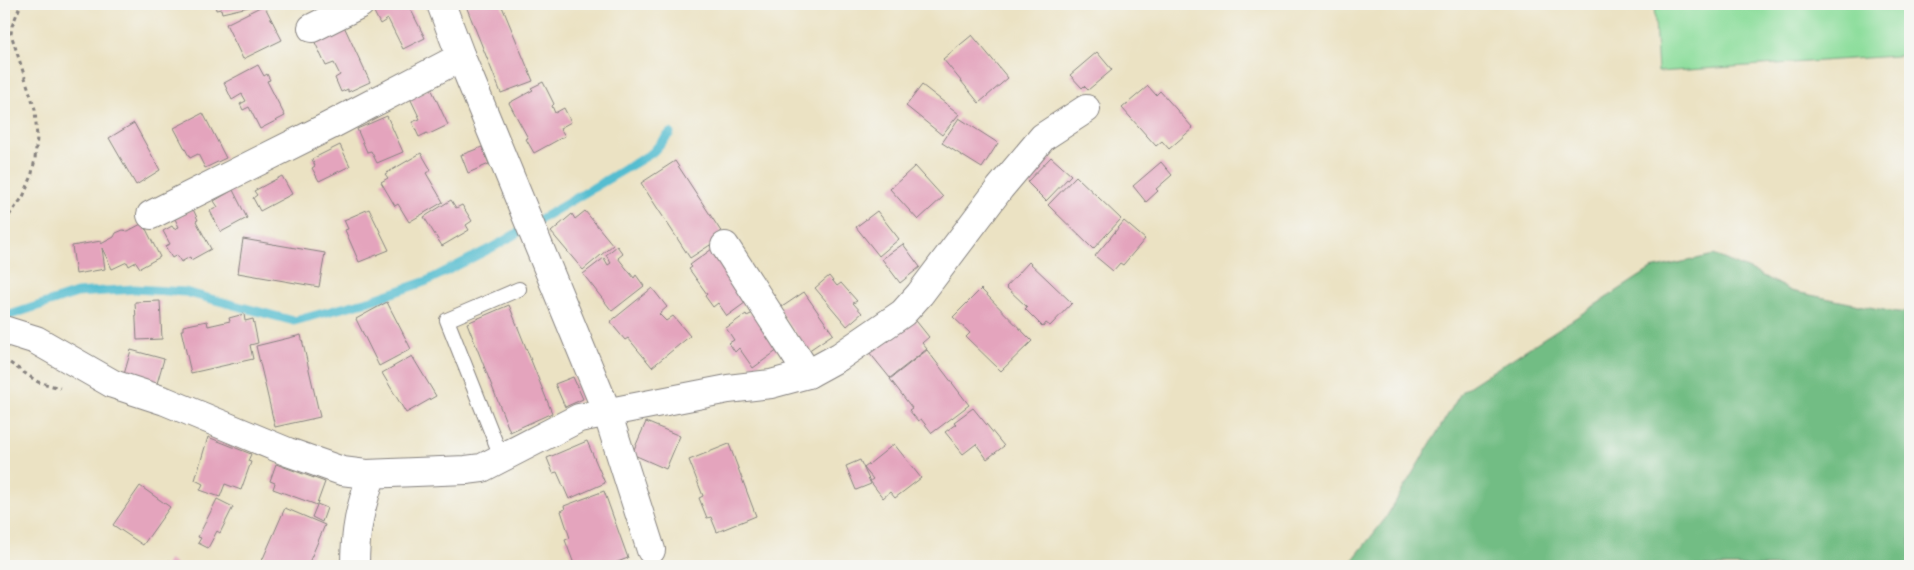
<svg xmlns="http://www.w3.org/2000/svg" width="1914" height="570" viewBox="0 0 1914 570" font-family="'Libre Caslon Text',serif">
<rect width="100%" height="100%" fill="#f6f6f2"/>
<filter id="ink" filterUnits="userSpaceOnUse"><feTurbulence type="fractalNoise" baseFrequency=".02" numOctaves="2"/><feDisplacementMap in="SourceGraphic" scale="10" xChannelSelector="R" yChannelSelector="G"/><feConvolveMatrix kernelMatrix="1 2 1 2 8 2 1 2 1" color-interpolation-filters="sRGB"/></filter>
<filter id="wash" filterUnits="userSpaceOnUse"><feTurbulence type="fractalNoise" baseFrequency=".0096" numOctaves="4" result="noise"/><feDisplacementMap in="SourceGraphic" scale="20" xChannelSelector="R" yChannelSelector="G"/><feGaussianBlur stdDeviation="1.12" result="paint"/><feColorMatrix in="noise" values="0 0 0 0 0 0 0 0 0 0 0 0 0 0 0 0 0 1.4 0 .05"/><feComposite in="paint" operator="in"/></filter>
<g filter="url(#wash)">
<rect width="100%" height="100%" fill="#ebe2c3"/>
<polygon fill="#8ede9d" stroke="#58806c" points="1654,4 1910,4 1910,55 1658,72"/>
<polygon fill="#72bd84" stroke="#4a7060" points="1714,255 1757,273 1791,291 1889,311 1910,313 1910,566 1348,566 1385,519 1462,391 1651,269"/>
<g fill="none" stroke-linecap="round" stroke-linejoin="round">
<polyline stroke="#54bdd0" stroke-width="9" points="4,317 77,293 134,289 185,292 294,321 372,300 427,281 497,245 652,153 670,133"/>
</g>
<g id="blocks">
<g fill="#e4a4bd">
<polygon points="215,4 257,4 257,5 222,13 221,9 216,10"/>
<polygon points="316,4 333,4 318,9"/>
<polygon points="379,4 408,4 425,38 403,49 388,19 380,24 372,8"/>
<polygon points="473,4 501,4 533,81 501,93 466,6"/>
<polygon points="264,5 282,40 243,59 226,24"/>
<polygon points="342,22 370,82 348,92 348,89 341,92 335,78 340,75 334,63 326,66 312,36"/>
<polygon points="972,35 1008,78 979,103 943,59"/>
<polygon points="1097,52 1112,70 1088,90 1084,86 1082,88 1070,75"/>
<polygon points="258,65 264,76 267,74 270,80 267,81 285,116 260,129 249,107 243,110 240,104 246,101 242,94 232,100 224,83"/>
<polygon points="543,82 554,104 552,106 555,113 564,108 571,122 560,128 565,136 534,153 526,139 528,138 509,103 533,90 531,88"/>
<polygon points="922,85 959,114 942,135 906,106"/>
<polygon points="1148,86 1156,95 1160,91 1193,128 1169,149 1162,141 1156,146 1122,108"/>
<polygon points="431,88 448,125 427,135 427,133 419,137 412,122 420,119 410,98"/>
<polygon points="203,113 226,158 205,168 198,154 190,158 174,128"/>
<polygon points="387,116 403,152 377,163 371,151 367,152 357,129"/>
<polygon points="959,118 998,143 982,168 942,143"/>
<polygon points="134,123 160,170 136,185 109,138"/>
<polygon points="340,145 350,166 319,181 312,168 315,166 312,159"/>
<polygon points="482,147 489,164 468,173 461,155"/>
<polygon points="421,153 431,170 426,173 443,202 409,222 398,204 395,206 381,182 388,178 385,174"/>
<polygon points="1051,157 1071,175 1046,201 1027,182"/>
<polygon points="675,161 724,236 690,258 641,183"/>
<polygon points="1161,162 1172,175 1156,189 1158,191 1146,202 1133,186"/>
<polygon points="915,166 943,197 918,220 890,189"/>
<polygon points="282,176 292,194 260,211 253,198 257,195 254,191"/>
<polygon points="1076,176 1121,219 1093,249 1048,205"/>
<polygon points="233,190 247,218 221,232 210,211 218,207 214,201"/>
<polygon points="451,200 456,208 462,205 472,221 466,225 469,230 442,246 424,217"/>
<polygon points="193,209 198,220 196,221 211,249 191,260 190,257 181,262 177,255 172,258 165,246 170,244 163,231 172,226 174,229 179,227 175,219"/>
<polygon points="369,209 389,250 359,262 345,230 348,229 344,220"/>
<polygon points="585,211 613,245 583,270 551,232 572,214 575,219"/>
<polygon points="877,211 899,239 879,256 856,227"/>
<polygon points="1124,221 1145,239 1123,265 1120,263 1113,271 1095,256"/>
<polygon points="143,223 160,257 140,268 136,262 129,266 127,262 112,269 102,248 105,269 76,274 72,246 101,241 101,244 114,237 116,233 123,230 128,231"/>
<polygon points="243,239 325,253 319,287 238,273"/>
<polygon points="903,244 920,267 900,283 882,259"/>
<polygon points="617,246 623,254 618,258 634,278 636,275 644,286 612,311 583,274 604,258 608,265 611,263 606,255"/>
<polygon points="712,249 749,300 727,316 718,303 713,307 705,296 707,294 689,269 692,267 690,265"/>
<polygon points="1029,262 1072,303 1050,326 1046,323 1043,327 1025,309 1027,307 1006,287"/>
<polygon points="829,276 837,286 841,283 857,301 853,303 862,313 847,326 815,288"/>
<polygon points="652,288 667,307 659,314 666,321 673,316 690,336 652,367 628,338 625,340 610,322"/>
<polygon points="981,289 1032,341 1001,371 966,337 970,333 953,317"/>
<polygon points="804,292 833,334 808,351 779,309"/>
<polygon points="160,301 162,339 137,340 135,302"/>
<polygon points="387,302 411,349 379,366 356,319"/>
<polygon points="509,305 552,413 510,432 467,323"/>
<polygon points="753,313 778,350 753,368 739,348 735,352 729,343 734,340 726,328 746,314 747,316"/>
<polygon points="244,314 245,321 253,319 258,343 250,345 253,359 191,373 181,330 183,330 183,326 207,321 208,326 230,321 229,318"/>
<polygon points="913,317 929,337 922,343 927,349 890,378 869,352"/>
<polygon points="301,335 320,417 275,427 256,346"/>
<polygon points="131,350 164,359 156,387 123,378"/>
<polygon points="927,350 969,405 932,433 921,419 918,421 909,410 912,408 890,379"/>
<polygon points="412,356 436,396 406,413 382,373"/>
<polygon points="573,377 583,399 565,407 555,384"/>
<polygon points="973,408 1004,446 987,459 976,444 963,454 945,432 956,424 954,422"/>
<polygon points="646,422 680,436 666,469 632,454"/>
<polygon points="208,437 251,454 248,461 251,462 241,490 225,484 220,497 200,490 203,484 195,480"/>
<polygon points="587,441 605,483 569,499 557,472 553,473 547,458"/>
<polygon points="729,444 756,516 717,532 711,517 707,518 699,498 703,496 689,460"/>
<polygon points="894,444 921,478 895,498 890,492 883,498 870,481 873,479 864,468"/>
<polygon points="860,460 871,484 856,490 846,466"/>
<polygon points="276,464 325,482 317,504 327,508 322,522 312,517 317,505 273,489 275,483 270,481"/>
<polygon points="140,486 170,507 143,545 113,525"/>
<polygon points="604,491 628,558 607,566 581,566 580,562 574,564 565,540 570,538 561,511 565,509 564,506"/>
<polygon points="217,499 233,507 220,533 217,531 208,548 198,543 201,538 198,537"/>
<polygon points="285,508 325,525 308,565 301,563 299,566 265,566 261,563"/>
<polygon points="169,560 179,566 165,566"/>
</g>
</g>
</g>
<g filter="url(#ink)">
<use href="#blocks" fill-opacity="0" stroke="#86827f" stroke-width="1"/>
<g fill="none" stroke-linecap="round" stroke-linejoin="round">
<defs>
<polyline id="lane" points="502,459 447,320 519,289"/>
<g id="street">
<polyline points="441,4 461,57 607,412 651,550"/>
<polyline points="312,28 360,4"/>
<polyline points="151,215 329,126 461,57"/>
<polyline points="725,246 808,374"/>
<polyline points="4,330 36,340 113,384 165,401 288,452 342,471 366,474 466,470 482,468 579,418 728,389 771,384 808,374 839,357 903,313 920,294 1000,188 1043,137 1086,109"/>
<path d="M355,566C355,530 360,508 372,474"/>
</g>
</defs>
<use href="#lane" stroke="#86827f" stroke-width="16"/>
<use href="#street" stroke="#86827f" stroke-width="30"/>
<g stroke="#86827f" stroke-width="3" stroke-dasharray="4 4" stroke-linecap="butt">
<polyline points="4,222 23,197 31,178 35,159 37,138 35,109 11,34 12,26 21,4"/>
<polyline points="10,363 38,382 60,388"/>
</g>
<use href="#lane" stroke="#fff" stroke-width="14"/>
<use href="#street" stroke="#fff" stroke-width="28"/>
</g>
</g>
<rect width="1914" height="570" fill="none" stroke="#f6f6f2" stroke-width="20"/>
</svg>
